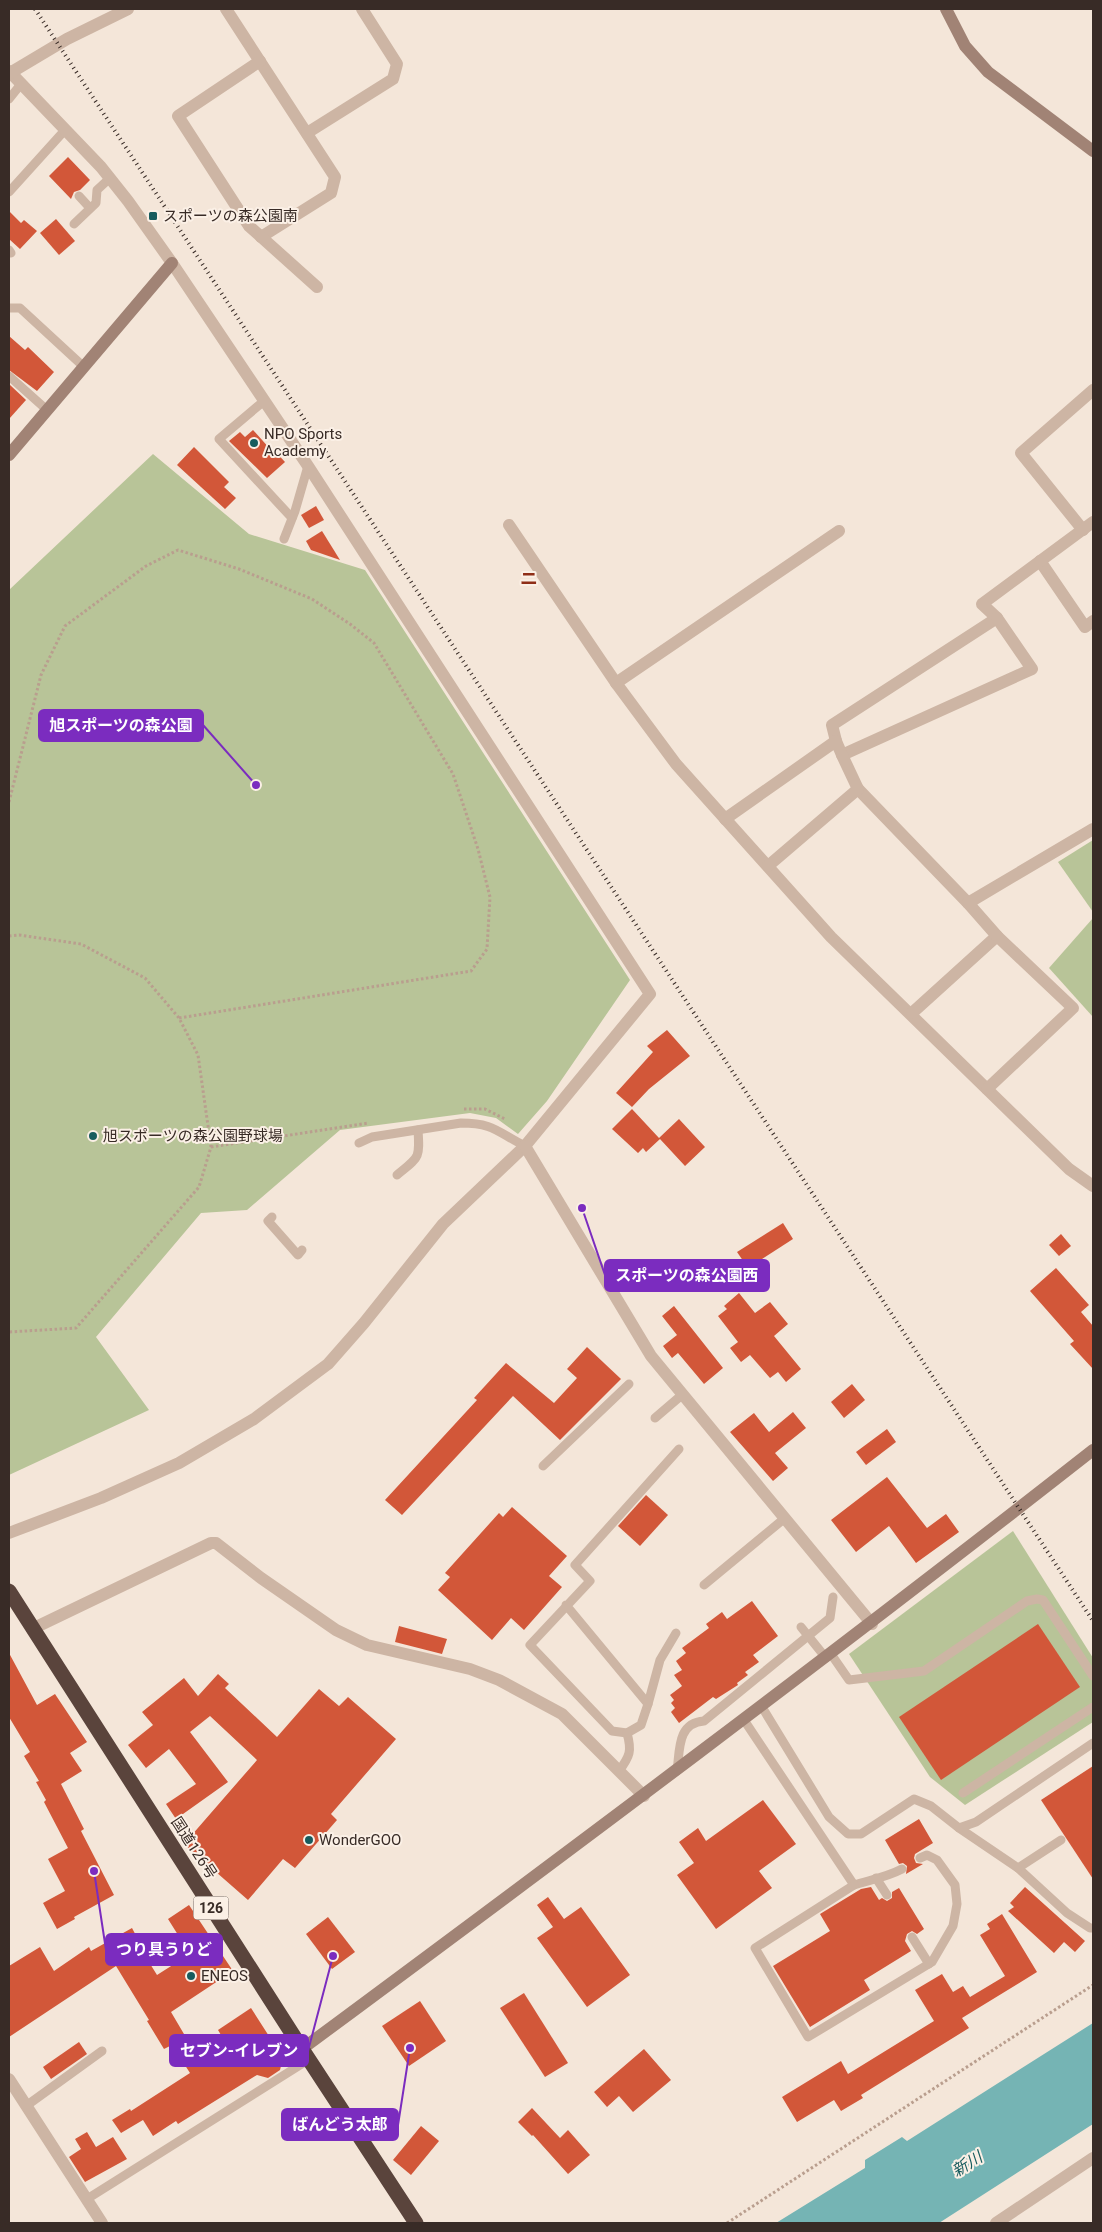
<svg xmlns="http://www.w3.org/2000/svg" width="1102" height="2232" viewBox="0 0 1102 2232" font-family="Roboto,'Noto Sans JP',sans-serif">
<rect width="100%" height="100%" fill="#f4e6d9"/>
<g fill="#b8c498">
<polygon points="153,454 249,534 365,570 630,980 547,1101 518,1134 496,1118 470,1113 340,1130 247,1210 201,1213 96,1337 149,1410 9,1475 9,590"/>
<polygon points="1093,840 1093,912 1058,862"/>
<polygon points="1093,918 1093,1017 1049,968"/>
<polygon points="1013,1531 1093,1658 1093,1722 965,1805 930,1777 849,1654"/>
</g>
<polygon fill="#75b4b4" points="1093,2023 1093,2124 939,2223 776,2223 865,2168 865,2160 902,2137 907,2141"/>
<g fill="#d25739">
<polygon points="68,157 90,180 80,190 74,192 71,199 49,176"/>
<polygon points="9,211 21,223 24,220 37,231 20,249 9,239"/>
<polygon points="56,219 75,241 59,255 40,233"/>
<polygon points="9,336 25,350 28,347 54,372 37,391 9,370"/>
<polygon points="9,384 26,400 9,419"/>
<polygon points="253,430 271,450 273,449 285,462 267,478 229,441 240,432 245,437"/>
<polygon points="194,447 229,482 224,487 236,498 225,509 177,465"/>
<polygon points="316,506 324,520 309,528 301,515"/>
<polygon points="322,531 340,560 311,550 306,541"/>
<polygon points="667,1030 690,1056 649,1089 632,1107 616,1093 653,1052 647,1046"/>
<polygon points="632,1109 659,1138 679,1119 705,1147 685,1166 660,1139 646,1152 643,1148 638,1153 612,1129"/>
<polygon points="783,1223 793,1239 748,1268 737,1252"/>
<polygon points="1061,1234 1071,1246 1059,1256 1049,1245"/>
<polygon points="1056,1268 1089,1305 1081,1312 1093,1326 1093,1369 1070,1344 1074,1341 1030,1291"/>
<polygon points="739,1293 755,1313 770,1302 788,1324 774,1336 801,1369 786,1382 778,1372 770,1378 750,1355 741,1362 730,1348 738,1342 718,1316 727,1309 724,1306"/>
<polygon points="674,1306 723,1368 704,1384 678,1353 672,1358 663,1346 677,1335 662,1316"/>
<polygon points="587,1347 621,1379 560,1440 513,1396 402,1515 385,1500 477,1400 474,1398 506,1363 554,1403 577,1378 567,1369"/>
<polygon points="852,1384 865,1400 844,1418 831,1402"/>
<polygon points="793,1412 806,1428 775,1453 788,1468 773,1481 730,1432 754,1413 769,1432"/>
<polygon points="887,1429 896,1442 866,1465 856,1452"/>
<polygon points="887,1477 927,1528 946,1514 959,1532 916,1563 889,1526 856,1552 831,1520"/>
<polygon points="646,1495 668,1515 640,1546 618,1526"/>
<polygon points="512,1507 567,1556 549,1576 562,1587 524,1630 511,1618 492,1640 438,1590 450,1577 445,1573 499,1513 503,1517"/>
<polygon points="752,1601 778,1636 753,1655 759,1662 745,1672 748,1675 737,1683 738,1685 716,1699 713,1697 679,1723 671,1712 675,1708 671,1703 674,1700 670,1695 682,1686 674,1675 682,1670 676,1661 686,1653 682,1648 709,1628 706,1624 722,1612 727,1619"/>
<polygon points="1038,1624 1080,1687 941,1780 899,1717"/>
<polygon points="399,1626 447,1639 442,1654 395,1642"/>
<polygon points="9,1653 37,1705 55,1694 87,1742 70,1753 82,1771 61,1784 84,1829 81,1831 114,1895 74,1917 75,1919 57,1929 43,1903 65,1891 48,1859 68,1848 44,1802 46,1800 36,1782 39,1781 24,1756 30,1752 9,1717"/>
<polygon points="218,1674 229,1684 225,1688 277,1737 319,1689 339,1706 348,1697 396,1739 331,1814 337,1820 295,1868 283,1859 248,1900 184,1844 257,1760 210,1716 190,1732 228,1782 176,1819 166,1804 196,1784 169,1749 146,1768 128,1745 153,1725 142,1712 184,1678 198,1696"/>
<polygon points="1093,1766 1093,1879 1041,1800"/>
<polygon points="763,1800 796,1844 759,1871 772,1888 716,1929 677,1875 694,1863 679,1842 698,1828 706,1841"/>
<polygon points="919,1819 933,1843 915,1854 914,1858 916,1863 923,1864 906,1874 907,1866 903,1863 899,1864 885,1840"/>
<polygon points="871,1887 879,1900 882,1898 887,1901 892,1898 892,1892 899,1888 924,1929 917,1934 912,1931 907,1934 905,1941 911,1951 864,1980 870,1990 810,2027 773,1966 830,1931 820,1914 861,1889"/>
<polygon points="1025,1887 1085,1941 1075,1952 1064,1942 1054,1953 1008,1911 1014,1907 1010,1903"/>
<polygon points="548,1897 564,1919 581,1907 630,1975 587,2007 537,1938 553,1927 537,1905"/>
<polygon points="189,1905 233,1971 171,2012 194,2051 221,2035 218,2030 251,2008 283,2058 280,2070 268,2078 257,2075 178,2124 176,2121 153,2136 143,2120 121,2133 112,2120 130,2109 131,2111 190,2073 172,2045 164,2049 147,2021 149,2020 116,1966 9,2037 9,1966 40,1947 54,1971 89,1947 91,1951 132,1928 141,1945 139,1946 157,1975 190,1954 168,1919"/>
<polygon points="1002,1914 1037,1972 962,2018 969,2028 861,2095 863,2098 841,2111 834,2100 797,2122 782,2097 841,2061 848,2074 934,2021 915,1990 942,1974 953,1992 963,1986 970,1997 1005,1976 980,1935 990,1929 987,1924"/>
<polygon points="328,1917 355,1952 332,1969 306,1934"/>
<polygon points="524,1993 568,2063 545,2077 500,2008"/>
<polygon points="420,2001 446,2041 409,2066 382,2026"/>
<polygon points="79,2042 87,2054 51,2079 43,2067"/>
<polygon points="644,2049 671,2080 633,2112 619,2096 607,2107 594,2092"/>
<polygon points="532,2108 560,2138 568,2130 590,2155 568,2174 533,2135 532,2136 518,2122"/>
<polygon points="421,2126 439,2141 411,2175 393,2160"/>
<polygon points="87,2132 96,2147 113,2137 127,2159 85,2182 69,2157 81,2149 75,2139"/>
</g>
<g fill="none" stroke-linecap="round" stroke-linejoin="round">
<g stroke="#b99e8e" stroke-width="3" stroke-dasharray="2.5 2.5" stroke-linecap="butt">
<polyline points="9,802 41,675 65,626 146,566 178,550 239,569 312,599 350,624 374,643 453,774 478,849 490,897 487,949 471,971 179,1018"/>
<polyline points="9,936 19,935 81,944 145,978 179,1018 198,1055 211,1147 199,1187 76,1328 9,1332"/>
<polyline points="464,1109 485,1109 505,1119"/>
<polyline points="211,1147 369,1123"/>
<polyline points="727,2223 1093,1985"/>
</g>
<g stroke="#cdb5a4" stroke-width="9">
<polyline points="9,99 21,84"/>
<polyline points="9,192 65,130"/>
<polyline points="79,196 90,208"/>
<polyline points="74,224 96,203 97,190 110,178"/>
<polyline points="9,250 11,253"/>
<polyline points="9,308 20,308 84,367"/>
<polyline points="9,376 47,410"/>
<polyline points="264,401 219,439 292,518"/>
<polyline points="284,539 295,511 308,466"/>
<path d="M359,1143L372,1137L461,1123C494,1123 497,1132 525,1146"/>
<path d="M397,1175C419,1157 420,1159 418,1130"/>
<polyline points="272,1217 268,1221 298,1255 302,1250"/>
<polyline points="655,1418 683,1394"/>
<polyline points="543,1466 629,1384"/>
<polyline points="704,1585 785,1518"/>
<polyline points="566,1605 648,1704 641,1725 627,1733 612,1731 530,1645 590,1581 575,1565 679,1449"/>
<polyline points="801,1627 826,1658"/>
<polyline points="831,1654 849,1680 924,1671 1027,1601 1037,1599 1043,1600 1093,1676"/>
<polyline points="648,1704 660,1660 676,1633"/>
<polyline points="762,1707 829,1817 848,1834 861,1834 914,1799 931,1806 959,1828 1018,1868 1067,1913 1090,1928 1093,1928"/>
<path d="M744,1720L854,1885C870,1880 887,1877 902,1869"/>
<path d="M619,1771C630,1756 632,1751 627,1733"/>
<path d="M677,1771C680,1750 677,1723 704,1721L830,1618L833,1597"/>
<polyline points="963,1793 1093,1707"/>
<polyline points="959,1828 976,1822 1093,1743"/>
<polyline points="1018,1868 1061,1840"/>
<polyline points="876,1878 887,1895"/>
<polyline points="854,1885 755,1948 808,2037 932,1962 953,1926 957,1904 955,1885 937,1860 927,1855 920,1858"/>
<polyline points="912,1937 929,1964"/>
<polyline points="26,2106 102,2051"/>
<polyline points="87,2199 308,2060"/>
</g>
<g stroke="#cdb5a4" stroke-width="12">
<polyline points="226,9 335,177 331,193 261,237"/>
<polyline points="260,61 178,116 249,226 317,287"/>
<polyline points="9,71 101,167 128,201 172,263 308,466 650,994 525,1146 443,1224 364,1323 328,1364 254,1419 179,1463 101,1498 9,1533"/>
<polyline points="10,73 67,39 128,9"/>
<polyline points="307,133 393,79 397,64 362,9"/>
<polyline points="509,525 616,683 676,764 831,937 1069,1169 1093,1186"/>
<polyline points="1083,530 1021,453 1093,390"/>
<polyline points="1040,561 1085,627 1093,621"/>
<polyline points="616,683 839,531"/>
<polyline points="836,741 832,725 997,618 982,604 1093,522"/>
<polyline points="858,789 968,903"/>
<polyline points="725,819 836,741 842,755 1032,669 997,618"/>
<polyline points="768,866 858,789 842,755"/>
<polyline points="912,1013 997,936"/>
<polyline points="987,1089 1073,1008 997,936 968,903 1093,829"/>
<polyline points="525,1146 651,1356 872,1624"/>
<polyline points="32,1629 211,1543 216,1543 261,1578 336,1630 367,1645 470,1669 499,1680 562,1714 644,1796"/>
<polyline points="9,2079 102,2223"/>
<polyline points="996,2223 1093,2158"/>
</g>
<g stroke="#a18375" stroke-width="12">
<polyline points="946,9 965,46 988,72 1093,151"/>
<polyline points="9,455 172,263"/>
<path d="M302,2049C568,1852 833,1654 1093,1450"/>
</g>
<polyline stroke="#5a443c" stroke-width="15" points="9,1591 302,2049 416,2223"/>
<polyline stroke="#382b26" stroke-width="4" stroke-dasharray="1 4" stroke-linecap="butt" points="35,9 1093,1621"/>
</g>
<g fill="#185c5e" stroke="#fbf0e6" stroke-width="2">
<rect x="148" y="211" width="10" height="10" rx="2.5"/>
<circle cx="254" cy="443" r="5"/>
<circle cx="93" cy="1136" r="5"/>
<circle cx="309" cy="1840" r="5"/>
<circle cx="191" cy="1976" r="5"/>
</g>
<g text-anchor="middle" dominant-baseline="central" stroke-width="4" stroke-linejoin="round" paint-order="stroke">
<rect fill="#fbf0e6" stroke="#726660" stroke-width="1" x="193.5" y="1896.5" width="35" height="23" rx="4"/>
<g font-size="14" font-weight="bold" fill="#382b26">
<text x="211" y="1908">126</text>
</g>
<g font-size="15" fill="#382b26" stroke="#fbf0e6" text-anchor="start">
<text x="163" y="216">スポーツの森公園南</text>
<text x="264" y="434">NPO Sports<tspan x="264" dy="17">Academy</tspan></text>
<text x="103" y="1136">旭スポーツの森公園野球場</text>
<text x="319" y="1840">WonderGOO</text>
<text x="201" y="1976">ENEOS</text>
</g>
<g font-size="15" fill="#382b26" stroke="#fbf0e6">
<text transform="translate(194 1848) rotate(57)">国道126号</text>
</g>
<g font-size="16" font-style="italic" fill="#185c5e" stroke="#fbf0e6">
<text transform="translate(967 2164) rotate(-32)">新川</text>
</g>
<g font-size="18" font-weight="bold" fill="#8f2e17" stroke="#fbf0e6">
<text x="529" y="578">ニ</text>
</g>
</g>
<path fill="none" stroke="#7b2cbf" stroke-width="2" d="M256 785L203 725M582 1208L605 1275M94 1871L106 1950M333 1956L308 2051M410 2048L398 2125"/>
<g fill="#7b2cbf" stroke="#fbf0e6" stroke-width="2">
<circle cx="256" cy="785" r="5"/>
<circle cx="582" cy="1208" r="5"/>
<circle cx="94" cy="1871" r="5"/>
<circle cx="333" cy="1956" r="5"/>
<circle cx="410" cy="2048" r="5"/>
</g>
<g fill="#7b2cbf" stroke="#7b2cbf" stroke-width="2">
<rect x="39" y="710" width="164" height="31" rx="5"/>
<rect x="605" y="1260" width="164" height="31" rx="5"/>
<rect x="106" y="1934" width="116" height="31" rx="5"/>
<rect x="170" y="2035" width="138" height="31" rx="5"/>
<rect x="282" y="2109" width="116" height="31" rx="5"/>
</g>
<g font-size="16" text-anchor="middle" font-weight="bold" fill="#fff">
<text x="121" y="731">旭スポーツの森公園</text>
<text x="687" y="1281">スポーツの森公園西</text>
<text x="164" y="1955">つり具うりど</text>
<text x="239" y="2056">セブン-イレブン</text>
<text x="340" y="2130">ばんどう太郎</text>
</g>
<rect width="1102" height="2232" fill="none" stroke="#382b26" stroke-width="20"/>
</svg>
